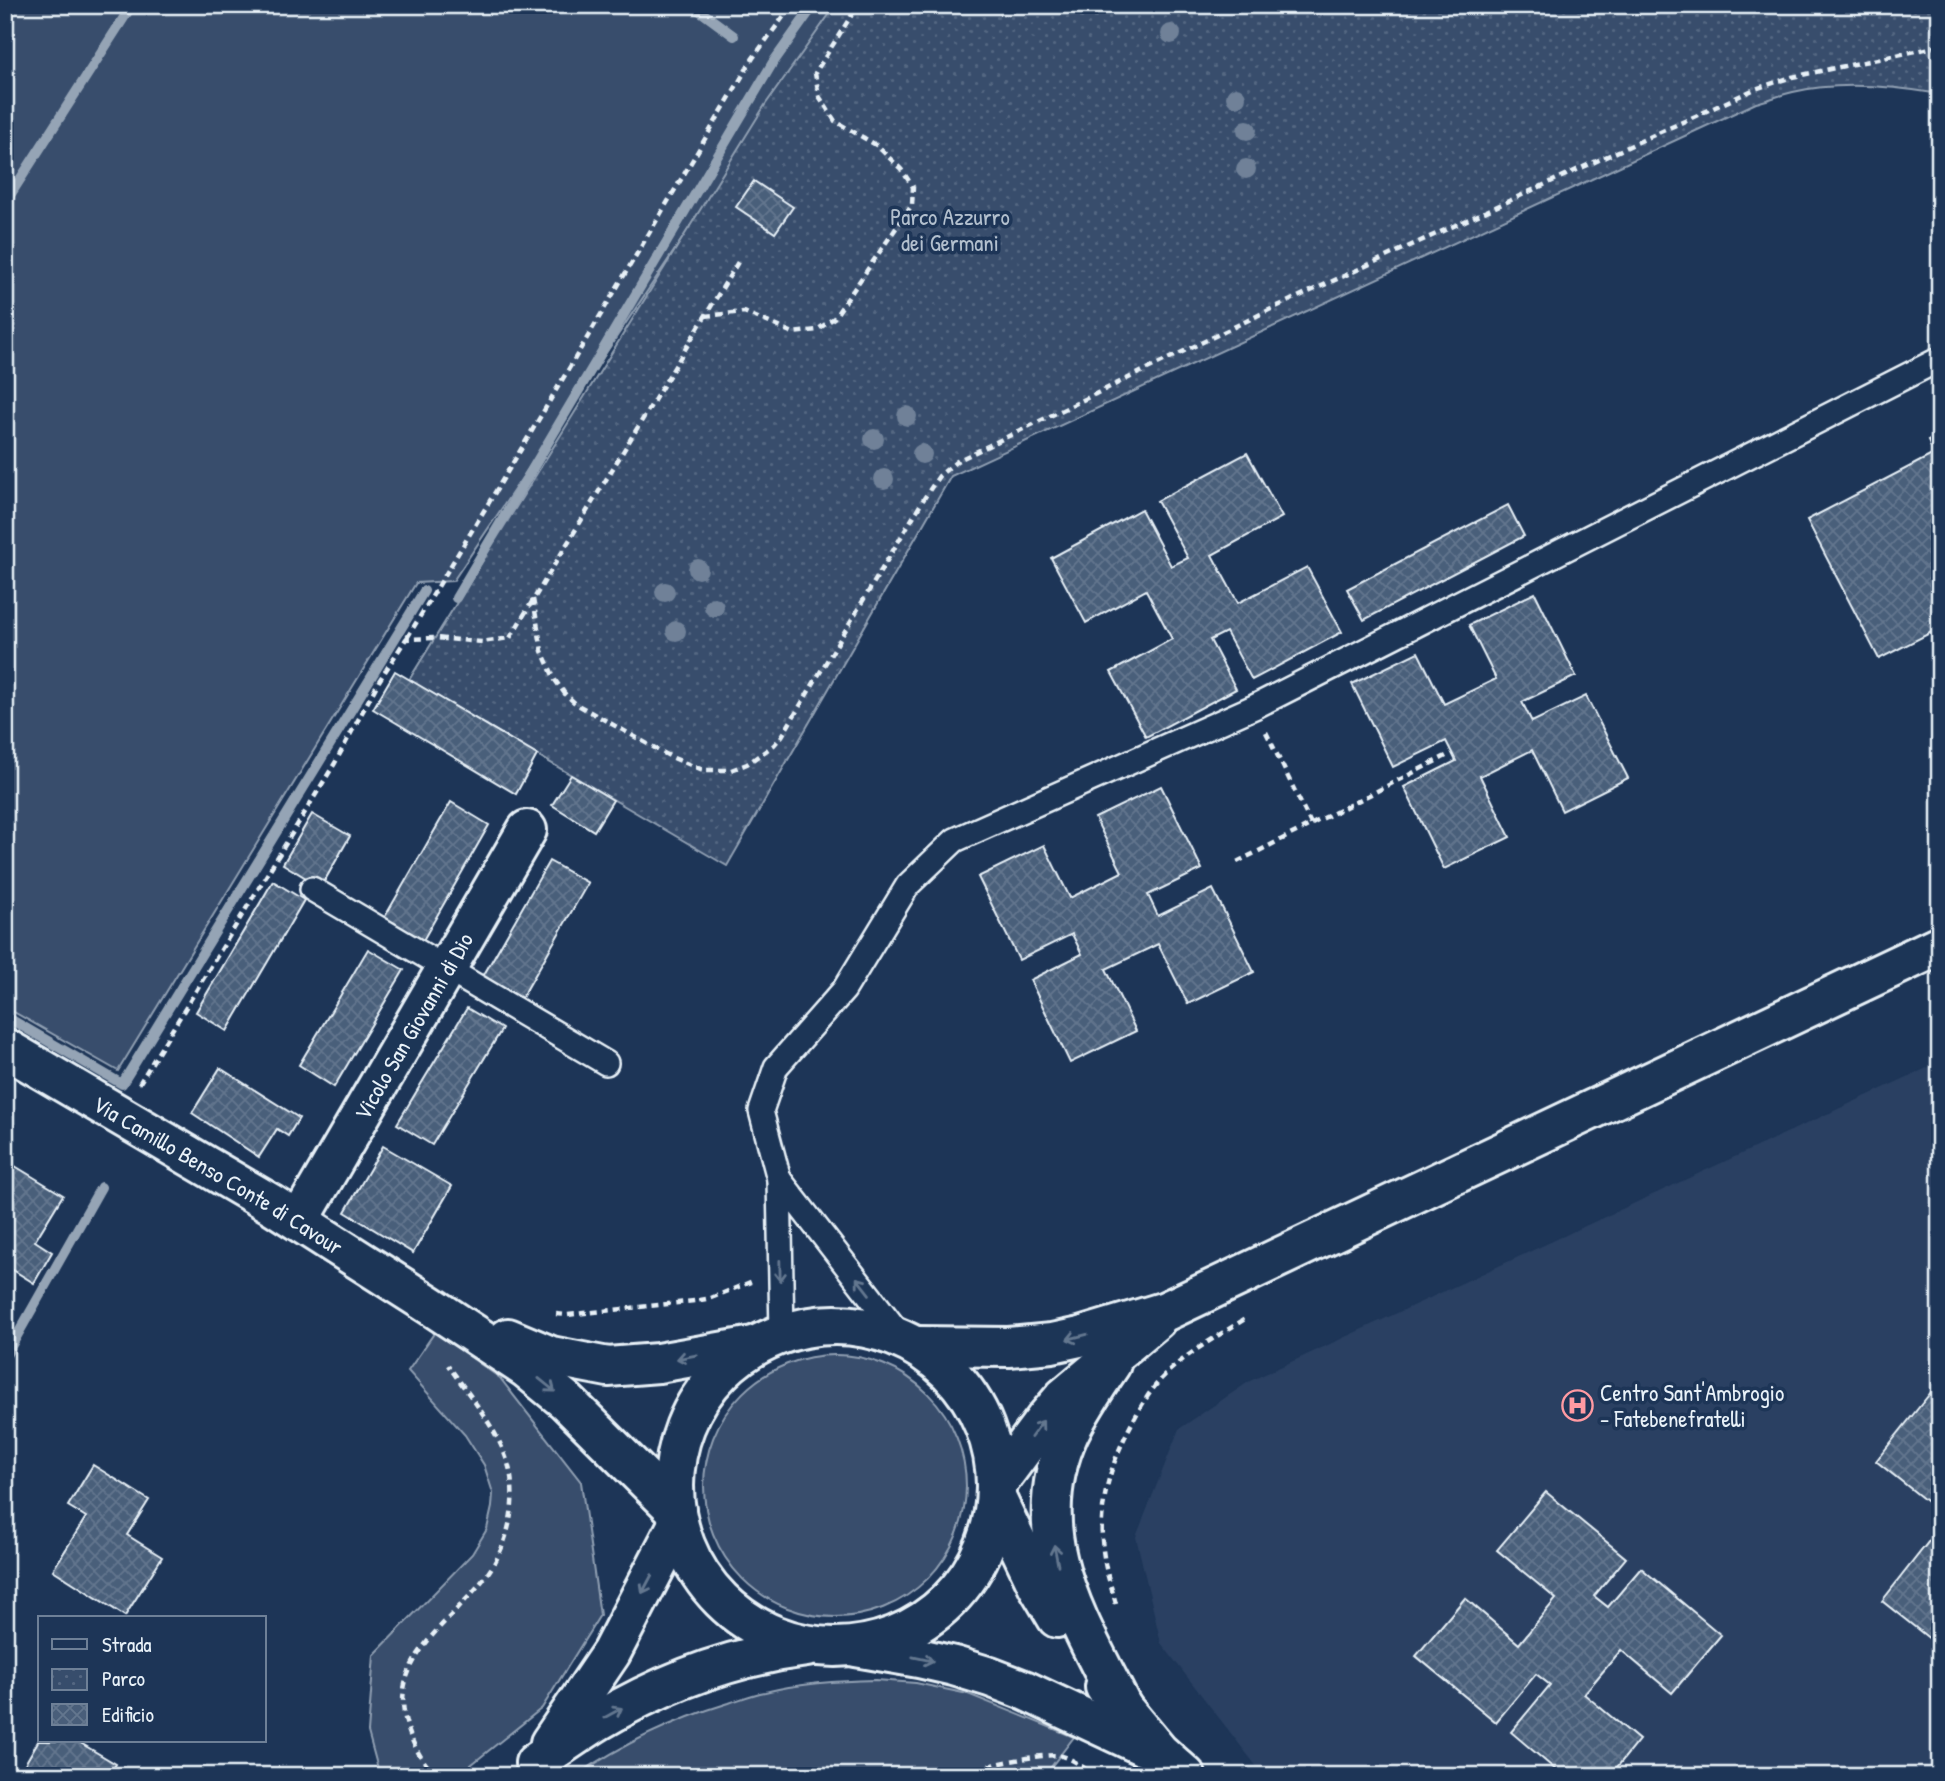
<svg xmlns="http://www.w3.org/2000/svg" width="1945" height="1781" viewBox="0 0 1945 1781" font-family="'Patrick Hand',sans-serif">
<defs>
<pattern id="park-dots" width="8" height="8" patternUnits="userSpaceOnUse" patternTransform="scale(1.75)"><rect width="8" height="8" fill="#374d6c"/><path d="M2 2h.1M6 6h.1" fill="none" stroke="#546782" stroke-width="1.8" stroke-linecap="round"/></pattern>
<pattern id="building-cross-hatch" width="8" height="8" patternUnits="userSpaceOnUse" patternTransform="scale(1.75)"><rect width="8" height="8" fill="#495e7a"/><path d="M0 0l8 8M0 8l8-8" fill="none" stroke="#63768e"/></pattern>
</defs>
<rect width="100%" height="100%" fill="#1d3557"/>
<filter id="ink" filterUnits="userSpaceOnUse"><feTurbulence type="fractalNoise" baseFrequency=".0143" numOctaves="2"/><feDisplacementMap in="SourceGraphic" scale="14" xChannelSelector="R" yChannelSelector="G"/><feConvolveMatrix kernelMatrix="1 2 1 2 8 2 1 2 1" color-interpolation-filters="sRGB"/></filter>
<g filter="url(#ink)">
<polygon fill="#2a4162" points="1940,1062 1940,1776 1264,1776 1161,1643 1136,1537 1179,1429 1250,1381"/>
<g fill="#374d6c" stroke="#909fb2" stroke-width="2">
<polygon points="5,5 839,5 453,581 416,583 118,1071 5,1007"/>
<polygon points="435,1332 500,1378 581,1482 600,1615 542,1708 457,1776 380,1776 368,1732 374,1655 472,1554 487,1529 492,1507 493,1493 484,1465 465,1435 408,1371"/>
<circle cx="835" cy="1486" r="131"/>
<path d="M876,1680L916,1683L968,1694L1074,1737L1044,1776H576C624,1743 673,1720 729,1703C741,1699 753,1694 765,1692C801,1683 839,1681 876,1680Z"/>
</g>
<path fill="url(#park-dots)" stroke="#909fb2" stroke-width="2" d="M836,5H1940V94C1893,86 1839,81 1793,92C1780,95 1768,100 1756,103L951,476L727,866L409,680L765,105Z"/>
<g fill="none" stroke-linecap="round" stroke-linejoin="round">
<g stroke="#95a4b5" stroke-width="10">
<polyline points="692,5 734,36"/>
<polyline points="5,203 132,5"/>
<polyline points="456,598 772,64 814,5"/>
<polyline points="5,1016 122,1084 424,591"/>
<polyline points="5,1357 101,1187"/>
</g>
</g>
<g fill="url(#building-cross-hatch)" stroke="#e8f1f8" stroke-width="2">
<polygon points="754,181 793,207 775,233 736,207"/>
<polygon points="1940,435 1940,628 1879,659 1807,520 1934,454 1928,441"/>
<polygon points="1247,453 1282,517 1212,555 1238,603 1307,567 1342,632 1252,680 1226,632 1210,640 1236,689 1146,737 1111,672 1172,639 1146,590 1086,623 1051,558 1141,509 1171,566 1188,558 1157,501"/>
<polygon points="1508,505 1524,536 1364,620 1347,589"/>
<polygon points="1535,593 1576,676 1522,702 1532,722 1586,696 1628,778 1562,811 1532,750 1480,776 1510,837 1444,869 1404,787 1456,761 1446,741 1393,767 1352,684 1418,652 1444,704 1496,679 1469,625"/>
<polygon points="395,671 537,755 516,794 373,709"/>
<polygon points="571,775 613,800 594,831 552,805"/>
<polygon points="1161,786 1202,869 1148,895 1158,916 1213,889 1254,972 1188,1004 1158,944 1106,969 1136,1031 1070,1063 1030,980 1082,954 1072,934 1019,960 978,877 1044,845 1070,898 1122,872 1095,818"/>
<polygon points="451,802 489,825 422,942 383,920"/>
<polygon points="312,814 350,836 321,887 283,864"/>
<polygon points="549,861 588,883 520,1001 482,978"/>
<polygon points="273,881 304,900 227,1031 196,1012"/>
<polygon points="368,949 404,970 334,1087 299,1065"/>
<polygon points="467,1008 502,1029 432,1145 397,1124"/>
<polygon points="220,1068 299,1118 288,1136 277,1129 259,1157 192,1113"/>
<polygon points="383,1146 452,1186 413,1253 345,1212"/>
<polygon points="5,1160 63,1195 35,1241 52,1252 34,1283 5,1265"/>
<polygon points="1940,1381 1940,1512 1876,1461"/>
<polygon points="93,1465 149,1500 127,1535 162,1557 125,1616 53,1570 86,1517 68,1506"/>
<polygon points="1546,1492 1626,1558 1594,1596 1608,1607 1641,1568 1721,1635 1672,1693 1621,1650 1584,1694 1639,1740 1610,1776 1563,1776 1511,1732 1550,1685 1536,1674 1496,1722 1416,1656 1465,1598 1519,1644 1556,1599 1497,1550"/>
<polygon points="1940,1527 1940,1647 1882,1601"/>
<polygon points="40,1738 40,1741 77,1741 116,1764 109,1776 18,1776"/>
</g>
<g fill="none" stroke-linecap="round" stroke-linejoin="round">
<defs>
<g id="service">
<polyline points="312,889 606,1063"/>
<polyline points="779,1179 761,1111 776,1067 844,990 908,885 955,840 1254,707 1940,359"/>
<polyline points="782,1333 779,1179 904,1340"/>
</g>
<g id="minor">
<path id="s1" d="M299,1221L527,830"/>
</g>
<g id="tertiary">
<path id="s2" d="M5,1048L273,1205L430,1305L527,1369L566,1401L676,1510"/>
<polyline points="508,1338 551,1356 608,1367 658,1363 754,1346"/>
<path d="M1111,1364C1096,1386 1081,1408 1069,1433C1023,1535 1077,1617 1122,1707"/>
<polyline points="996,1498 1038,1586 1057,1618"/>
<polyline points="856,1647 919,1658 954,1666 990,1677 1024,1690 1150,1749"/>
<polyline points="1105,1687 1159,1752 1186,1776"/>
</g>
<g id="secondary">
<circle cx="835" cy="1486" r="161"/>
<polyline points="917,1346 1009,1347 1052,1343 1080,1337 1166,1311 1940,945"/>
<polyline points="997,1484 1046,1418 1064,1397 1156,1320"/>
<polyline points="550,1743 611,1653 678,1524"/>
<path d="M535,1763C556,1749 577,1734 598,1721C662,1683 733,1656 807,1647"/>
</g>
</defs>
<use href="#service" stroke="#e8f1f8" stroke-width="28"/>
<use href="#minor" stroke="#e8f1f8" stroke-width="44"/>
<use href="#tertiary" stroke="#e8f1f8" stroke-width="44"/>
<use href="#secondary" stroke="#e8f1f8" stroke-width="44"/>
<g stroke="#e8f1f8" stroke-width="4.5" stroke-dasharray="7 5" stroke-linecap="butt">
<polyline points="705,316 744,312 793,333 817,330 834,318 912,205 913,187 901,169 876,145 835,121 819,96 815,73 858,5"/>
<polyline points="533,599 542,651 555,680 565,694 576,704 671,757 703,770 731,770 747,764 774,745 782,736 925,497 939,476 957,461 1269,310 1755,89 1792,77 1940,46"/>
<polyline points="407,638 520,451 753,58 792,5"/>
<polyline points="1266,732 1312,826"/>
<polyline points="1237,862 1446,756"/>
<polyline points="139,1084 335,763 379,681 406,639 435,638 482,642 510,638 738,262"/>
<polyline points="556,1314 567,1315 695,1301 711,1298 753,1281"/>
<path d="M1116,1604C1112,1589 1106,1573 1104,1557C1096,1509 1110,1465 1132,1423C1141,1406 1149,1392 1162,1378C1185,1354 1216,1337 1245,1319"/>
<path d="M436,1776C422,1761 413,1746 407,1726C386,1657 455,1621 488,1573C508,1545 517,1505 510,1471C501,1432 470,1397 448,1365"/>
<path d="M954,1776C974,1768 1043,1752 1062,1756C1074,1759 1085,1769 1095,1776"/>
</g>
<use href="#service" stroke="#1d3557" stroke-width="23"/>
<use href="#minor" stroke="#1d3557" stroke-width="38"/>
<use href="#tertiary" stroke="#1d3557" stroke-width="38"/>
<use href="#secondary" stroke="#1d3557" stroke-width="38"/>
</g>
<g fill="#708198">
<circle cx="1171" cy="34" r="10"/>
<circle cx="1236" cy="97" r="10"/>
<circle cx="1247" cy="130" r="10"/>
<circle cx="1246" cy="169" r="10"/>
<circle cx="907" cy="416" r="10"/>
<circle cx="874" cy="439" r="10"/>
<circle cx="922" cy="454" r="10"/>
<circle cx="884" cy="479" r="10"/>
<circle cx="698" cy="569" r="10"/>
<circle cx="665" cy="592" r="10"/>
<circle cx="714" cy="607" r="10"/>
<circle cx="676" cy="631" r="10"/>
</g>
<defs><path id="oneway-shaft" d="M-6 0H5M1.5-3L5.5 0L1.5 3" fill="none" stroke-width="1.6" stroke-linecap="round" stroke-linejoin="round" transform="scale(1.75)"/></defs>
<g stroke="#64778f">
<use href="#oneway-shaft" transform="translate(780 1271) rotate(89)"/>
<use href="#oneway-shaft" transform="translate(863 1286) rotate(-128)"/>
<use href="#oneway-shaft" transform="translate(1077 1337) rotate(166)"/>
<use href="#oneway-shaft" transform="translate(687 1357) rotate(169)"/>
<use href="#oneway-shaft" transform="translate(547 1385) rotate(39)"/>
<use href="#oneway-shaft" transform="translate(1037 1429) rotate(-54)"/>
<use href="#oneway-shaft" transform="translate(1056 1555) rotate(-101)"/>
<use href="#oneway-shaft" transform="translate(647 1584) rotate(118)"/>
<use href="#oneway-shaft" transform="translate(923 1659) rotate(12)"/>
<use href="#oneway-shaft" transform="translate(613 1713) rotate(-29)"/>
</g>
</g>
<defs>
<symbol id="hospital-ring" viewBox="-11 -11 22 22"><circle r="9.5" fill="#1d3557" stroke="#ff9aa2" stroke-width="1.5"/><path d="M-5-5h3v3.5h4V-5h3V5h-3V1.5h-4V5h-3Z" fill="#ff9aa2"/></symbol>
</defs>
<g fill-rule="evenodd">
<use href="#hospital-ring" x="1560" y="1388" width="35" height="35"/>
</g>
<g text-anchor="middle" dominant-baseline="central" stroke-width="7" stroke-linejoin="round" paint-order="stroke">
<g font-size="23" fill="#b3c0ce" stroke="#1d3557">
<text x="950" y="216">Parco Azzurro<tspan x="950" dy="26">dei Germani</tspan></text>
</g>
<g font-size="23" fill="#e8f1f8" stroke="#1d3557">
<text stroke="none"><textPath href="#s1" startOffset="226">Vicolo San Giovanni di Dio</textPath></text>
<text stroke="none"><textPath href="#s2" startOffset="248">Via Camillo Benso Conte di Cavour</textPath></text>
</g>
<g font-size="23" fill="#e8f1f8" stroke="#1d3557" text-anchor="start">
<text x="1600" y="1392">Centro Sant'Ambrogio<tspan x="1600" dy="26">- Fatebenefratelli</tspan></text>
</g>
</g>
<rect width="1945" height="1781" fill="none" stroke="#1d3557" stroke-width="28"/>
<rect x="14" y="14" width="1917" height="1753" fill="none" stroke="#e8f1f8" stroke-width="2.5" filter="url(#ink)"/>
<rect x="38" y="1616" width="228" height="126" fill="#1d3557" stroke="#6e8097" stroke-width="2"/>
<rect x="52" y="1639" width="35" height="10" fill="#1d3557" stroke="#6e8097" stroke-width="2"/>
<text x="102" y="1652" font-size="21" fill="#e8f1f8">Strada</text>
<rect x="52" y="1669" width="35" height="21" fill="url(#park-dots)" stroke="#6e8097" stroke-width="2"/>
<text x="102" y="1686" font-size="21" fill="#e8f1f8">Parco</text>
<rect x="52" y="1704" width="35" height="21" fill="url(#building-cross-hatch)" stroke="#6e8097" stroke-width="2"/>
<text x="102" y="1722" font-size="21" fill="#e8f1f8">Edificio</text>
</svg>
